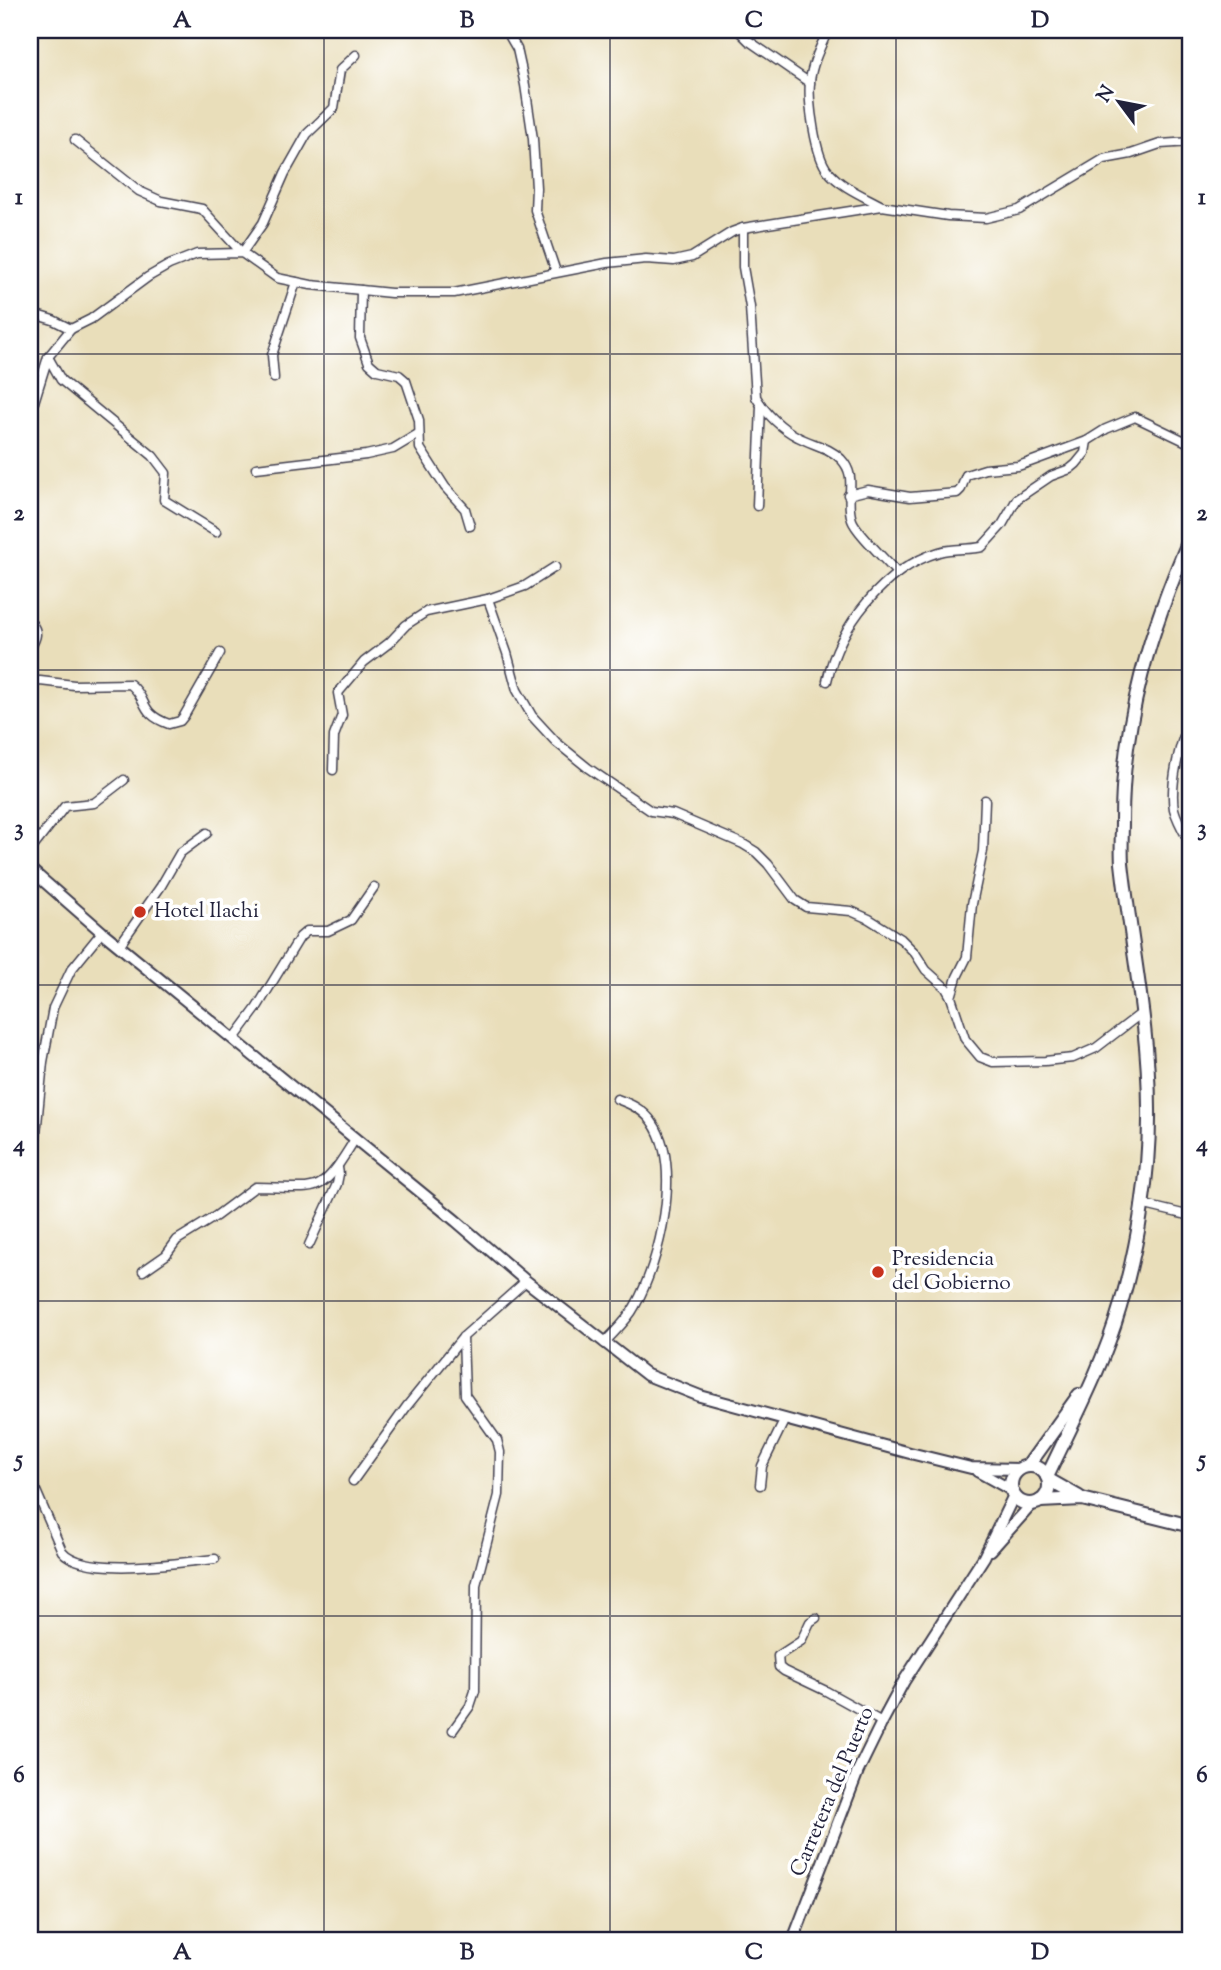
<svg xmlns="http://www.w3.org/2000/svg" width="1221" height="1970" viewBox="0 0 1221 1970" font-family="'Sorts Mill Goudy',serif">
<rect width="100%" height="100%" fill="#fff"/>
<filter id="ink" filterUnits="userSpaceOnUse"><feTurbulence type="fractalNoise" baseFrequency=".0143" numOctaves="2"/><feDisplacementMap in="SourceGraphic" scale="14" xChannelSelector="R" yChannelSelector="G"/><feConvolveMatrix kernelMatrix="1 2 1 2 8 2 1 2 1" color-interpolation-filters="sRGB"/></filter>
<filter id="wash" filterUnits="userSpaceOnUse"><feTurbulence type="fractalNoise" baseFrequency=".00686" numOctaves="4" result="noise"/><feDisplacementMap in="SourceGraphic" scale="28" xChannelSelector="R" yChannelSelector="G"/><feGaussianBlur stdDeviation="1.57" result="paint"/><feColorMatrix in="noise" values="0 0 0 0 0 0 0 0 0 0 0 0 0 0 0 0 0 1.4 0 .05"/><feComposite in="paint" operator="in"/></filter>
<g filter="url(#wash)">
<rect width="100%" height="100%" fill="#e9deba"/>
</g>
<g filter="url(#ink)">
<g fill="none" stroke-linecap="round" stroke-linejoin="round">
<defs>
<g id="street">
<polyline points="506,30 517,49 525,85 533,139 536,188 535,210 556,272"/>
<polyline points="738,30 749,41 810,83"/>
<path d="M828,30C821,46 812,63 810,81C808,101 815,156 828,171C841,187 864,196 882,206"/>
<polyline points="75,140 139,191 161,201 202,209 242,253 263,223 285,173 307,134 334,108 340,70 356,55"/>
<path d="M743,228V267L750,307L756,397C765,413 782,429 798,437C813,445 829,447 841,459C859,478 844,496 852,520C856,532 887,561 897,573"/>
<polyline points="361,290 360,338 369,363 377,370 399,375 406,381 419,420 420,448 445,487 465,509 470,526"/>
<polyline points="30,313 53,320 71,329 91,319 148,277 169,265 197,254 242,253 277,278 311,285 391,293 454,293 607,263 646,259 674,261 692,257 732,232 743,228 882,206 948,216 986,218 1019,210 1104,159 1131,154 1160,144 1191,142"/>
<polyline points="48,357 61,380 153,456 166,473 164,500 216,532"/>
<polyline points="274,378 272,355 296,282"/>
<polyline points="30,415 48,357 71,329"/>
<polyline points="256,468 366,455 393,449 418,434"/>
<polyline points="848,495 868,490 910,497 957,493 961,489 966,475 985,469 1018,466 1030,462 1087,441 1106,429 1135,417 1191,444"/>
<polyline points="757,506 761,405"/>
<polyline points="488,599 507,653 517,690 532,716 556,742 588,768 651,811 673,814 743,844 756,852 768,864 795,900 806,907 851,911 869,919 901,939 915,953 926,970 946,988 951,997 965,1039 980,1057 993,1062 1045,1061 1073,1058 1096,1048 1143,1012"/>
<path d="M30,621C39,632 37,637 30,649"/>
<path d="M827,681C839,626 884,569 939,552C953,548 968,550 982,547L1002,525L1017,499L1051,476L1070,469L1076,464L1085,453L1087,441"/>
<path d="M30,682L40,681L74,685L130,684C149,699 138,713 169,724L180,721L184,716L220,653"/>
<path d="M1191,722C1179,740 1170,787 1174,809C1177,821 1185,834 1191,845"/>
<polyline points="333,770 334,736 342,715 338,693 364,662 389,643 406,625 426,612 488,599 525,586 555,567"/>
<polyline points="30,851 65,806 94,803 124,780"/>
<polyline points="119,946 161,886 180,853 207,833"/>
<polyline points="951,997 957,977 967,957 972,904 983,851 985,800"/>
<polyline points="233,1040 256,1009 300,937 307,931 328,931 351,920 374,887"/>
<polyline points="30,1197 43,1062 53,1008 71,970 102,932"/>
<polyline points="1141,1204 1191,1216"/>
<polyline points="309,1245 337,1184 339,1174 338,1168"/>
<path d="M143,1271L166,1255L177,1240L216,1216L255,1187C320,1187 318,1200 355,1139"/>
<path d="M604,1343C615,1331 628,1320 635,1306C660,1262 683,1166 652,1122C644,1110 631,1104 617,1099"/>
<path d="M30,1477L62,1551C84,1578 182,1562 215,1559"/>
<polyline points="353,1481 407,1406 463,1337 526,1281"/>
<polyline points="760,1485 762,1466 785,1419"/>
<polyline points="816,1618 810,1622 801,1641 778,1656 779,1667 784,1671 826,1691 882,1722"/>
<polyline points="453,1730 470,1706 475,1691 476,1585 499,1495 500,1452 497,1440 465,1395 463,1337"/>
</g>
<g id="secondary">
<polyline points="30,869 102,932 456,1221 526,1281 647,1375 700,1396 910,1453 971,1468 1020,1469"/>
<polyline points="977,1471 1013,1491"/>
<polyline points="991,1550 1033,1503"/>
<polyline points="793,1940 858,1771 882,1722 904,1681 984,1557 1014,1495"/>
</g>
<g id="primary">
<polyline points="1028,1466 1079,1395"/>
<circle cx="1030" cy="1485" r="19"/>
<path d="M1047,1477C1073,1422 1103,1366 1120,1307C1138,1246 1150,1173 1149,1109C1149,1026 1131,945 1122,863C1121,849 1122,834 1122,820C1122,720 1151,627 1191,536"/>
<polyline points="1049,1480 1079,1497"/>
<polyline points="1040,1501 1082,1499 1191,1526"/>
</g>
</defs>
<use href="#street" stroke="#403e4e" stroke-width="11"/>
<use href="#secondary" stroke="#403e4e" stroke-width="14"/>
<use href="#primary" stroke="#403e4e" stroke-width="16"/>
<use href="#street" stroke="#fff" stroke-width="8"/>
<use href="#secondary" stroke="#fff" stroke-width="10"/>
<use href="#primary" stroke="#fff" stroke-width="12"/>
</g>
</g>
<path fill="none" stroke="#22223b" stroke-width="2" stroke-opacity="0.55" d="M324,30V1940M610,30V1940M896,30V1940M30,354H1191M30,670H1191M30,985H1191M30,1301H1191M30,1616H1191"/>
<g fill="#c8321e" stroke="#fff" stroke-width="2.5">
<circle cx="140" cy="912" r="7"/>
<circle cx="878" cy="1272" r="7"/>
</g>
<g text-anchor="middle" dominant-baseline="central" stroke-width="7" stroke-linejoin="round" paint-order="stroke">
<g font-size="21" fill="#22223b" stroke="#fff" text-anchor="start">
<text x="154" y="912">Hotel Ilachi</text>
<text x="892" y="1260">Presidencia<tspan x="892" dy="24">del Gobierno</tspan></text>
</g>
<g font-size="21" fill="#22223b" stroke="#fff">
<text transform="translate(833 1792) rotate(-67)">Carretera del Puerto</text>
</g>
</g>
<rect width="1221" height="1970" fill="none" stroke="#fff" stroke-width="77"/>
<g transform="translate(1119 102) rotate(302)" stroke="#ffffff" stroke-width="5" paint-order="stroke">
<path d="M0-5L12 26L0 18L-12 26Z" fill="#22223b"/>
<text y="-10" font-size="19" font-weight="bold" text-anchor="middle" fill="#22223b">N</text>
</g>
<rect x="38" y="38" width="1144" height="1894" fill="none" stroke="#22223b" stroke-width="2.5"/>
<g font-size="23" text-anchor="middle" font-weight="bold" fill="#22223b">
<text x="182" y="27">A</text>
<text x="467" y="27">B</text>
<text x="754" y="27">C</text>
<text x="1040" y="27">D</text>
<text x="19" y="204">1</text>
<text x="1202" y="204">1</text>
<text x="19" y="520">2</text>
<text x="1202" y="520">2</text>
<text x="19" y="835">3</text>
<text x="1202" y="835">3</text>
<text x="19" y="1151">4</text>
<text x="1202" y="1151">4</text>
<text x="19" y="1466">5</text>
<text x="1202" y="1466">5</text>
<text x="19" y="1782">6</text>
<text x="1202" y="1782">6</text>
<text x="182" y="1959">A</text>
<text x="467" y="1959">B</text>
<text x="754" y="1959">C</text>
<text x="1040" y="1959">D</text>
</g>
</svg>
